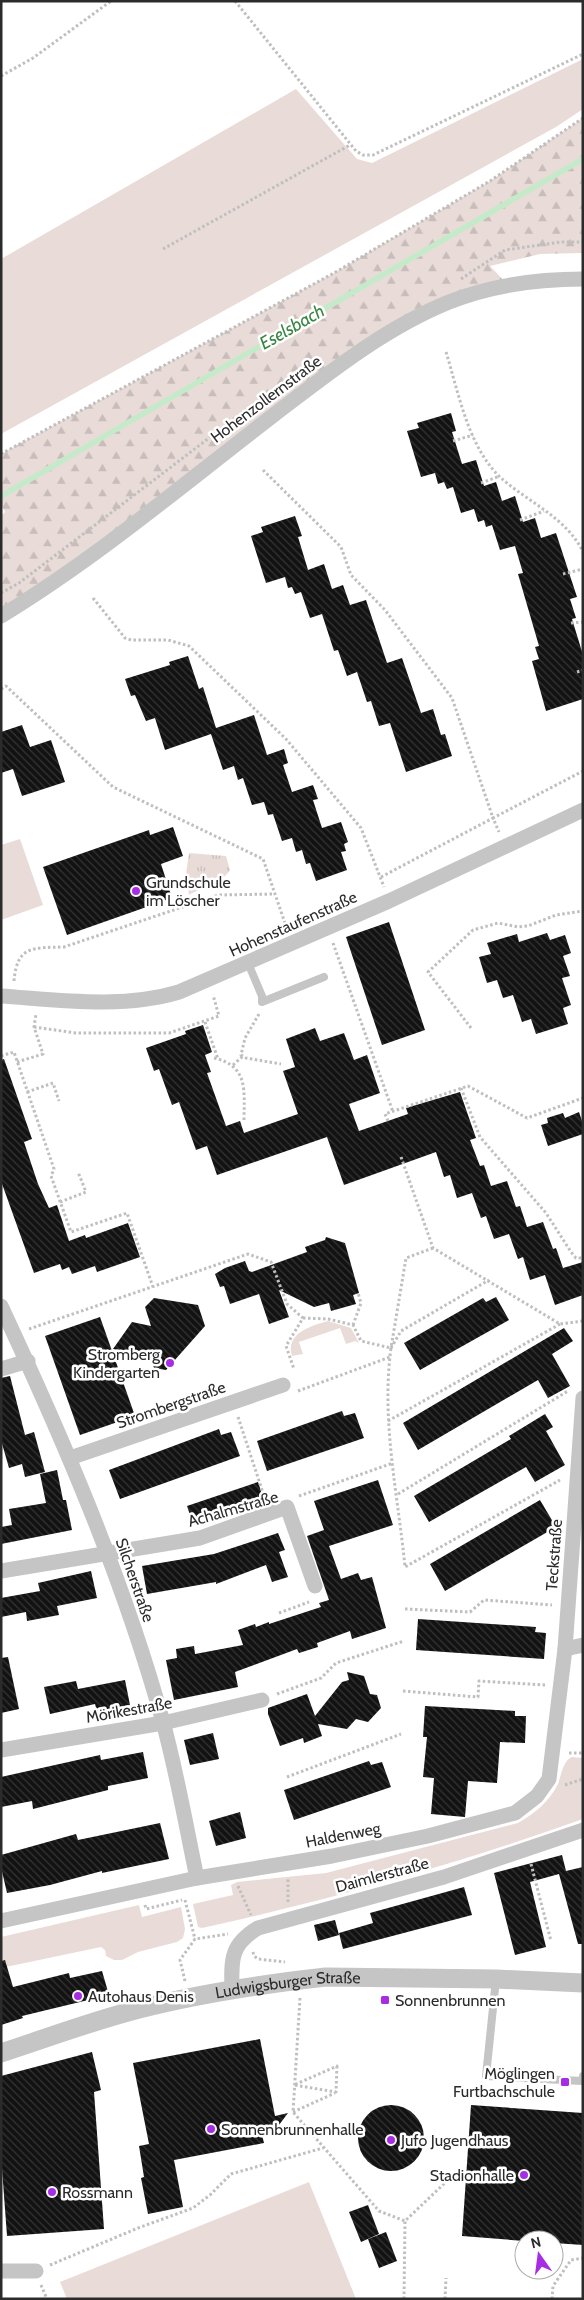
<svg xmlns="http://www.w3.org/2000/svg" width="584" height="2300" viewBox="0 0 584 2300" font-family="Cabin,sans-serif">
<defs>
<pattern id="forest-firs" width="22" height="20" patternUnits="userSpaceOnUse" patternTransform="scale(1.25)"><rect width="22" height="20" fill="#e9dcd8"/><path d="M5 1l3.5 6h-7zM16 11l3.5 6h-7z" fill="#c8bdba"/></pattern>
<pattern id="park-tufts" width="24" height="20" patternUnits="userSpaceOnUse" patternTransform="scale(1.25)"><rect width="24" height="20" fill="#e9dcd8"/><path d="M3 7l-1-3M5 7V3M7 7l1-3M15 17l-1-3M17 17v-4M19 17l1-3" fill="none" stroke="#c8bdba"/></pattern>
<pattern id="building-back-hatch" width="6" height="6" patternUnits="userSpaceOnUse" patternTransform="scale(1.25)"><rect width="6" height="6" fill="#121212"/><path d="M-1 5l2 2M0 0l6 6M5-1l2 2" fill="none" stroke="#353535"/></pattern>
</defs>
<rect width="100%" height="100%" fill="#fff"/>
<g fill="#e9dcd8">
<polygon points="583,59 583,109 556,127 1,434 1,259 296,89 357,159 372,163"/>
<polygon points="20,839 43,905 1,920 1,845"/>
<path d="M328,1321L351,1328L359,1343L355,1341L346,1344L340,1328L299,1342L303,1354L292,1356C285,1333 311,1326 328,1321Z"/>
<path d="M572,1757L583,1758V1819C460,1863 330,1900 202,1928L198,1927L193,1904L233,1895L231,1885L237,1882L326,1873L518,1823C535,1813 549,1802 558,1784C561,1776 563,1760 572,1757Z"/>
<polygon points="139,1905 142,1917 181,1907 185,1929 183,1938 177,1942 138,1952 122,1960 114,1960 106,1956 105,1950 101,1947 1,1968 1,1937"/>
<polygon points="309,2182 356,2299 67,2299 60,2282"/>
</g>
<polygon fill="url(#forest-firs)" points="583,118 583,253 540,254 490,266 508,285 424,313 1,616 1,516 5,512 1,504 1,454 334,273 490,181"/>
<path fill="url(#park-tufts)" d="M189,853L226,856L230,870C222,883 202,887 189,895L186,874Z"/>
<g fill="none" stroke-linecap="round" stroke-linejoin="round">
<polyline stroke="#c4eac9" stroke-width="5.5" points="1,496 583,159"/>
</g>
<g fill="url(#building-back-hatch)">
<polygon points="451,413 456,431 452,432 462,464 476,460 484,486 496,482 502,501 515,496 523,522 535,518 541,538 556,533 577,597 570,599 576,618 572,619 583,655 583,699 546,711 532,661 539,659 535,647 539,646 518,574 523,573 515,546 500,550 492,525 486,527 484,520 478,522 474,509 461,513 453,487 447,489 444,482 438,484 435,473 421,477 407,431 419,428 417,423"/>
<polygon points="295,516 302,536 298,537 308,570 324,564 332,589 343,585 350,605 366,600 387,663 402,658 421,713 433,709 441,735 445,734 452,756 406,772 390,723 379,726 371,701 367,702 357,672 347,676 338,650 334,651 322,614 310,618 301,592 295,594 292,587 288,588 285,577 266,583 251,536 263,532 261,527"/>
<polygon points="188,656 199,689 203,687 216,728 254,715 267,755 284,749 288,763 283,765 292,792 313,785 318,799 313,800 322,828 341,822 348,842 344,844 346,851 341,852 347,870 316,881 310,863 306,864 302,850 296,852 292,838 282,841 273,814 268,815 264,802 252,805 243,778 238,780 234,766 223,770 211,734 165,750 155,718 146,721 135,695 131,696 125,679 170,665 169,662"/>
<polygon points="22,725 30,747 51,740 65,782 22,796 13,769 1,773 1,732"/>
<polygon points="173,827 183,856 161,864 172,898 67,935 43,867 149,830 150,835"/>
<polygon points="389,922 425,1030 382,1045 346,937"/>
<polygon points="547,933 550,940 565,935 571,953 563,956 570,976 562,978 571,1005 563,1008 568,1024 536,1034 531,1019 522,1022 513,995 503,998 497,980 487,983 479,957 491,954 487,943 517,934 519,942"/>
<polygon points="203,1025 212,1052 205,1055 211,1072 207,1073 226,1126 240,1121 244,1133 298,1114 283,1071 295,1067 286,1039 315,1028 320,1041 344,1033 354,1060 367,1055 380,1093 349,1104 359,1131 408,1114 406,1108 460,1092 476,1138 470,1140 480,1166 484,1165 491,1186 507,1181 516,1207 520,1206 527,1227 543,1222 553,1249 556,1248 563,1268 583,1262 583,1295 555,1305 545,1275 530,1280 523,1257 518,1259 509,1234 494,1239 486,1216 481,1218 472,1193 457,1198 450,1175 444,1177 436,1152 344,1185 327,1137 217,1175 207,1146 196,1150 179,1102 172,1105 159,1069 154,1071 146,1048 186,1034 185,1031"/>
<polygon points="4,1059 32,1139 24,1142 38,1184 49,1208 57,1205 69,1241 85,1235 86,1238 128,1223 140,1257 97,1272 95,1266 72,1274 69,1267 62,1270 60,1264 34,1273 1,1181 1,1060"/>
<polygon points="579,1112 583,1124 583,1134 548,1146 541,1125 548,1123 547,1118 563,1113 565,1118"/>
<polygon points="326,1237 345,1243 359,1293 353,1295 356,1304 331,1311 329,1303 314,1307 279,1290 289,1317 269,1324 259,1294 230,1304 224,1286 220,1287 215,1274 225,1268 245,1261 249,1271 252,1272 307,1252 305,1247 325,1240"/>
<polygon points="496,1297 509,1320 420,1370 404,1343 483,1298 486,1302"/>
<polygon points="154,1298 198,1305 205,1326 166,1370 154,1368 150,1355 113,1349 132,1322 151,1326 145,1307"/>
<polygon points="100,1317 135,1416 80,1435 45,1336"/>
<polygon points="564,1328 573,1341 552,1354 570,1386 548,1398 538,1380 418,1450 403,1423"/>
<polygon points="10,1376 25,1435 34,1432 45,1472 25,1477 22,1464 9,1468 1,1440 1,1378"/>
<polygon points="342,1411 344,1416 355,1413 364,1438 267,1471 257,1441"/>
<polygon points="545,1414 553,1427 546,1431 565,1465 535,1482 526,1467 429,1522 414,1496 511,1439 509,1436"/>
<polygon points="219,1429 221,1435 231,1432 240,1456 120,1499 109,1470"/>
<polygon points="57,1470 63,1500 66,1500 72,1530 1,1544 1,1527 12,1525 9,1509 46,1503 40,1474"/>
<polygon points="378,1480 393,1525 329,1546 341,1579 358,1573 361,1580 372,1577 386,1628 352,1639 350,1631 317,1643 318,1647 299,1653 297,1649 235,1672 238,1687 174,1700 166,1660 177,1658 176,1649 194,1646 195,1654 243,1645 238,1630 255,1624 256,1627 269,1622 269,1624 321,1607 319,1603 329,1600 307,1536 324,1530 314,1501"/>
<polygon points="258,1482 263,1497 192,1521 187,1506"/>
<polygon points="540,1500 556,1527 445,1591 430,1564"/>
<polygon points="278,1533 285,1550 279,1552 288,1577 272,1582 266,1565 216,1584 216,1582 147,1594 142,1566 214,1554"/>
<polygon points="91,1571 97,1598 57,1606 59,1615 27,1621 26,1612 1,1617 1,1598 40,1591 38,1583"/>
<polygon points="418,1619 536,1627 535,1632 546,1633 544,1659 416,1650"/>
<polygon points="8,1657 19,1709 1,1713 1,1658"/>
<polygon points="347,1672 364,1676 370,1694 377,1695 381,1708 368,1722 356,1719 347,1729 318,1724 322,1736 304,1743 303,1738 280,1746 268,1714 268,1708 307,1694 315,1716 342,1682 349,1680"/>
<polygon points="125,1680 130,1705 97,1711 95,1704 50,1714 44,1687 76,1681 78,1689"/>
<polygon points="425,1706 515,1711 515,1716 526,1716 525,1743 500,1742 497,1783 468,1781 465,1817 431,1814 434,1778 423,1777 427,1737 423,1737"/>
<polygon points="213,1733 219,1759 190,1765 184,1740"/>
<polygon points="143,1752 148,1778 108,1786 108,1790 33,1809 32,1801 1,1807 1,1777 100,1755 101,1760"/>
<polygon points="369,1761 371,1765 382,1762 391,1787 294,1820 284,1790"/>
<polygon points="240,1812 246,1838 216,1846 209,1821"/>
<polygon points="160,1823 169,1859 102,1873 102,1871 50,1885 7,1893 1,1867 1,1855 76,1834 78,1840"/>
<polygon points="562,1855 566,1871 583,1867 583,1944 578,1944 559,1874 530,1882 546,1947 515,1955 494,1873"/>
<polygon points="464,1887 472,1915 343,1949 339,1933 373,1923 370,1913"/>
<polygon points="335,1920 339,1935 318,1941 314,1925"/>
<polygon points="5,1960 13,1987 69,1973 70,1978 102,1971 109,1995 22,2016 23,2018 1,2025 1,1961"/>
<polygon points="260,2039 275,2116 288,2113 273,2133 262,2135 264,2143 174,2160 183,2207 148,2214 141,2178 144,2177 139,2146 149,2144 133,2063"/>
<polygon points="92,2052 101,2090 94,2092 104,2229 7,2236 1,2155 1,2076"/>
<circle cx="391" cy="2138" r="33"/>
<polygon points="471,2105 583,2113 583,2245 554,2243 554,2240 524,2241 462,2236"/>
<polygon points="368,2205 379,2234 361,2242 349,2212"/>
<polygon points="386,2232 397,2261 379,2268 368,2239"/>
</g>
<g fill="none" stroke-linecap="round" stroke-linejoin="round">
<g stroke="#bfbfbf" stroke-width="3" stroke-dasharray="2.5 2.5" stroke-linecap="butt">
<polyline points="235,1 356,151 363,155 373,155 583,54"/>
<polyline points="1,76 33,58 111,1"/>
<polyline points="163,249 350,145"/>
<polyline points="461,279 505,250 561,242 583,242"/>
<path d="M446,352C459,394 468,447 501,478C528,502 567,518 583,552"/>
<polyline points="453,441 473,435"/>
<polyline points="1,454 334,273 490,181 583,118"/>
<polyline points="263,470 341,547 351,575 385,610 452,698 493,818 583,771"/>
<polyline points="481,483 500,476"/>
<polyline points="520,520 544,511"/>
<polyline points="563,574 583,569"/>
<polyline points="1,593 19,583 247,409 282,385"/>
<polyline points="93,598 125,638 131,640 168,640 189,646 286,739 361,828 384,887"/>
<polyline points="571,623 583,622"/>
<polyline points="577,672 583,670"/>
<polyline points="1,689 6,686 113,787 263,859 287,929"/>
<polyline points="381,877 493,818 499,832"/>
<polyline points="333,943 393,1112"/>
<path d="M14,981C17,945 33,948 64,947L218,895L275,894"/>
<polyline points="259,1014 245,1038 241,1055 246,1058 281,1064"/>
<polyline points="205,1022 218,1059"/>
<polyline points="34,1027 76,1033 169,1033 219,1016 213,995"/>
<polyline points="471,1028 428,972 473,930 498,923 518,927 528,926 556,915 583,911"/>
<polyline points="1,1056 14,1052 54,1169 51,1176 71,1232 127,1213 153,1287"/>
<path d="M214,1058C249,1066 244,1091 244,1121"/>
<polyline points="17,1062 43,1054 34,1027 36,1014"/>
<polyline points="233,1065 243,1056"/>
<polyline points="461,1088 480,1137 546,1213 571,1252 576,1258 583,1258"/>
<polyline points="27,1092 53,1083 59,1101"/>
<polyline points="388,1121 385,1114 468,1086 527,1118 583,1098"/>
<polyline points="401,1157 433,1248 560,1324 583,1321"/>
<polyline points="60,1202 86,1192 78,1172"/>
<polyline points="433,1248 406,1258 391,1348 401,1331 489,1280"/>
<path d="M303,1318L328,1319L353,1325L361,1341L391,1348C381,1421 398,1495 405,1567L560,1480"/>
<polyline points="353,1325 361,1303 358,1293"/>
<polyline points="29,1329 248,1254 271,1262 287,1304 303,1318 286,1346 294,1369"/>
<polyline points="298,1391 390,1357"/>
<polyline points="238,1417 265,1499"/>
<polyline points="388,1421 560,1324"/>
<polyline points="398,1494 568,1391"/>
<polyline points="299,1496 393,1463"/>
<polyline points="405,1609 470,1612 484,1600 552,1605"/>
<polyline points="279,1613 309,1602"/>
<polyline points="403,1691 478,1697 479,1681 545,1685"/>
<polyline points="277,1694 321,1678 336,1663 404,1641"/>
<polyline points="569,1753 583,1753"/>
<polyline points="287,1777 401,1734"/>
<polyline points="565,1785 583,1779"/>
<polyline points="531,1864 551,1941"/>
<polyline points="238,1886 251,1915"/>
<polyline points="185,1900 195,1939"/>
<polyline points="288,1902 288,1879"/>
<polyline points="145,1905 146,1909 182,1900"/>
<polyline points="253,1952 254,1956 258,1959 285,1962"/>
<polyline points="185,1981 180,1960 195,1939 228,1934"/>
<polyline points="300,1998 293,2112 379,2211 405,2221 449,2179"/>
<polygon points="337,2066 336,2092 294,2085"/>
<polyline points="293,2112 335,2093"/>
<polyline points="50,2265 138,2228 193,2208 210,2195 231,2174 323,2148"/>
<polyline points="41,2285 47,2299"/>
<polyline points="404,2299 405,2221"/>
<polyline points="445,2299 446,2278"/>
<polyline points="552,2299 553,2286 571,2260 583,2258"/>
</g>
<g stroke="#c5c5c5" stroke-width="8">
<polyline points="248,963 262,996 262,1002 324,977"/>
<polyline points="496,1979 486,2076 582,2081 583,2076"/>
</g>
<g stroke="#c5c5c5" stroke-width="15">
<path d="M1,616C98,557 185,483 275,414C330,372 385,328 449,302C492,285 537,279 583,279"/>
<path d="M1,996C59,1000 123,1009 179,992L389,901L583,810"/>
<path d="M1,1306C64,1441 123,1578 163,1722C177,1773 186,1826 197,1878"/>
<polyline points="1,1369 28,1361"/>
<polyline points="70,1458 283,1385"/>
<polyline points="1,1571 200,1538 287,1507 315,1586"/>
<polyline points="565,1649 583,1645"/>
<polyline points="1,1750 163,1723 262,1700"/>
<polyline points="1,1921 197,1878 332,1856 428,1836 515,1813 537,1796 549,1779 565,1649 583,1398"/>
<path d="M232,1989C231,1959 231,1944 258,1928L444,1877L583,1830"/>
<polyline points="1,2271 36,2271"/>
</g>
<path stroke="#c5c5c5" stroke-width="19" id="s1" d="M1,2053C47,2038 92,2021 139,2009C201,1993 263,1984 326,1977L496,1979L583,1983"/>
</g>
<g fill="#a62de3" stroke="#fff" stroke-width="2">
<circle cx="136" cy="891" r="5"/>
<circle cx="170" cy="1363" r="5"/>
<circle cx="78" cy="1996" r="5"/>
<rect x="380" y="1995" width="10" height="10" rx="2.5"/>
<rect x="560" y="2077" width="10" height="10" rx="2.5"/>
<circle cx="211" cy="2129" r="5"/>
<circle cx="391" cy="2140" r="5"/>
<circle cx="524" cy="2175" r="5"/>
<circle cx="52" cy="2192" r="5"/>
</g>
<g text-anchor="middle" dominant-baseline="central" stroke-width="5" stroke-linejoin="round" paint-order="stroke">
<g font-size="16" fill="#2b2b2b" stroke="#fff">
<text transform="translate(266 399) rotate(-37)">Hohenzollernstraße</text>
<text transform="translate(293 924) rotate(-24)">Hohenstaufenstraße</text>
<text transform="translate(171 1405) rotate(-19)">Strombergstraße</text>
<text transform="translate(233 1509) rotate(-16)">Achalmstraße</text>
<text transform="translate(554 1555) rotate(-86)">Teckstraße</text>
<text transform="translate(135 1580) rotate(71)">Silcherstraße</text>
<text transform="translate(129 1710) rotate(-10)">Mörikestraße</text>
<text transform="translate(343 1835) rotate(-11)">Haldenweg</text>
<text transform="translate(382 1875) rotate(-15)">Daimlerstraße</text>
<text stroke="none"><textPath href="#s1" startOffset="296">Ludwigsburger Straße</textPath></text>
</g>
<g font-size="16" fill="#2b2b2b" stroke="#fff" text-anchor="start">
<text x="146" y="882">Grundschule<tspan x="146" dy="18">im Löscher</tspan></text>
<text x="160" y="1354" text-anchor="end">Stromberg<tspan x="160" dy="18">Kindergarten</tspan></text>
<text x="88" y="1996">Autohaus Denis</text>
<text x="395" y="2000">Sonnenbrunnen</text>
<text x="555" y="2073" text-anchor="end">Möglingen<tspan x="555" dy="18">Furtbachschule</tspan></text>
<text x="221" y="2129">Sonnenbrunnenhalle</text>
<text x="401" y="2140">Jufo Jugendhaus</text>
<text x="514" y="2175" text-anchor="end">Stadionhalle</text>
<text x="62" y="2192">Rossmann</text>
</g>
<g font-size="18" font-style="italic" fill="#398642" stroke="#fff">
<text transform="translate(292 327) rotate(-30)">Eselsbach</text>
</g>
</g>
<rect width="584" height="2300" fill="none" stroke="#2b2b2b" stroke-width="5"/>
<g transform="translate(539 2255) rotate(346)"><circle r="24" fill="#ffffff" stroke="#aaaaaa"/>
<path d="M0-4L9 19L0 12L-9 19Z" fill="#a62de3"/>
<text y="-8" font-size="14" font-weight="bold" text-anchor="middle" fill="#2b2b2b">N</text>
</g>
</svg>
